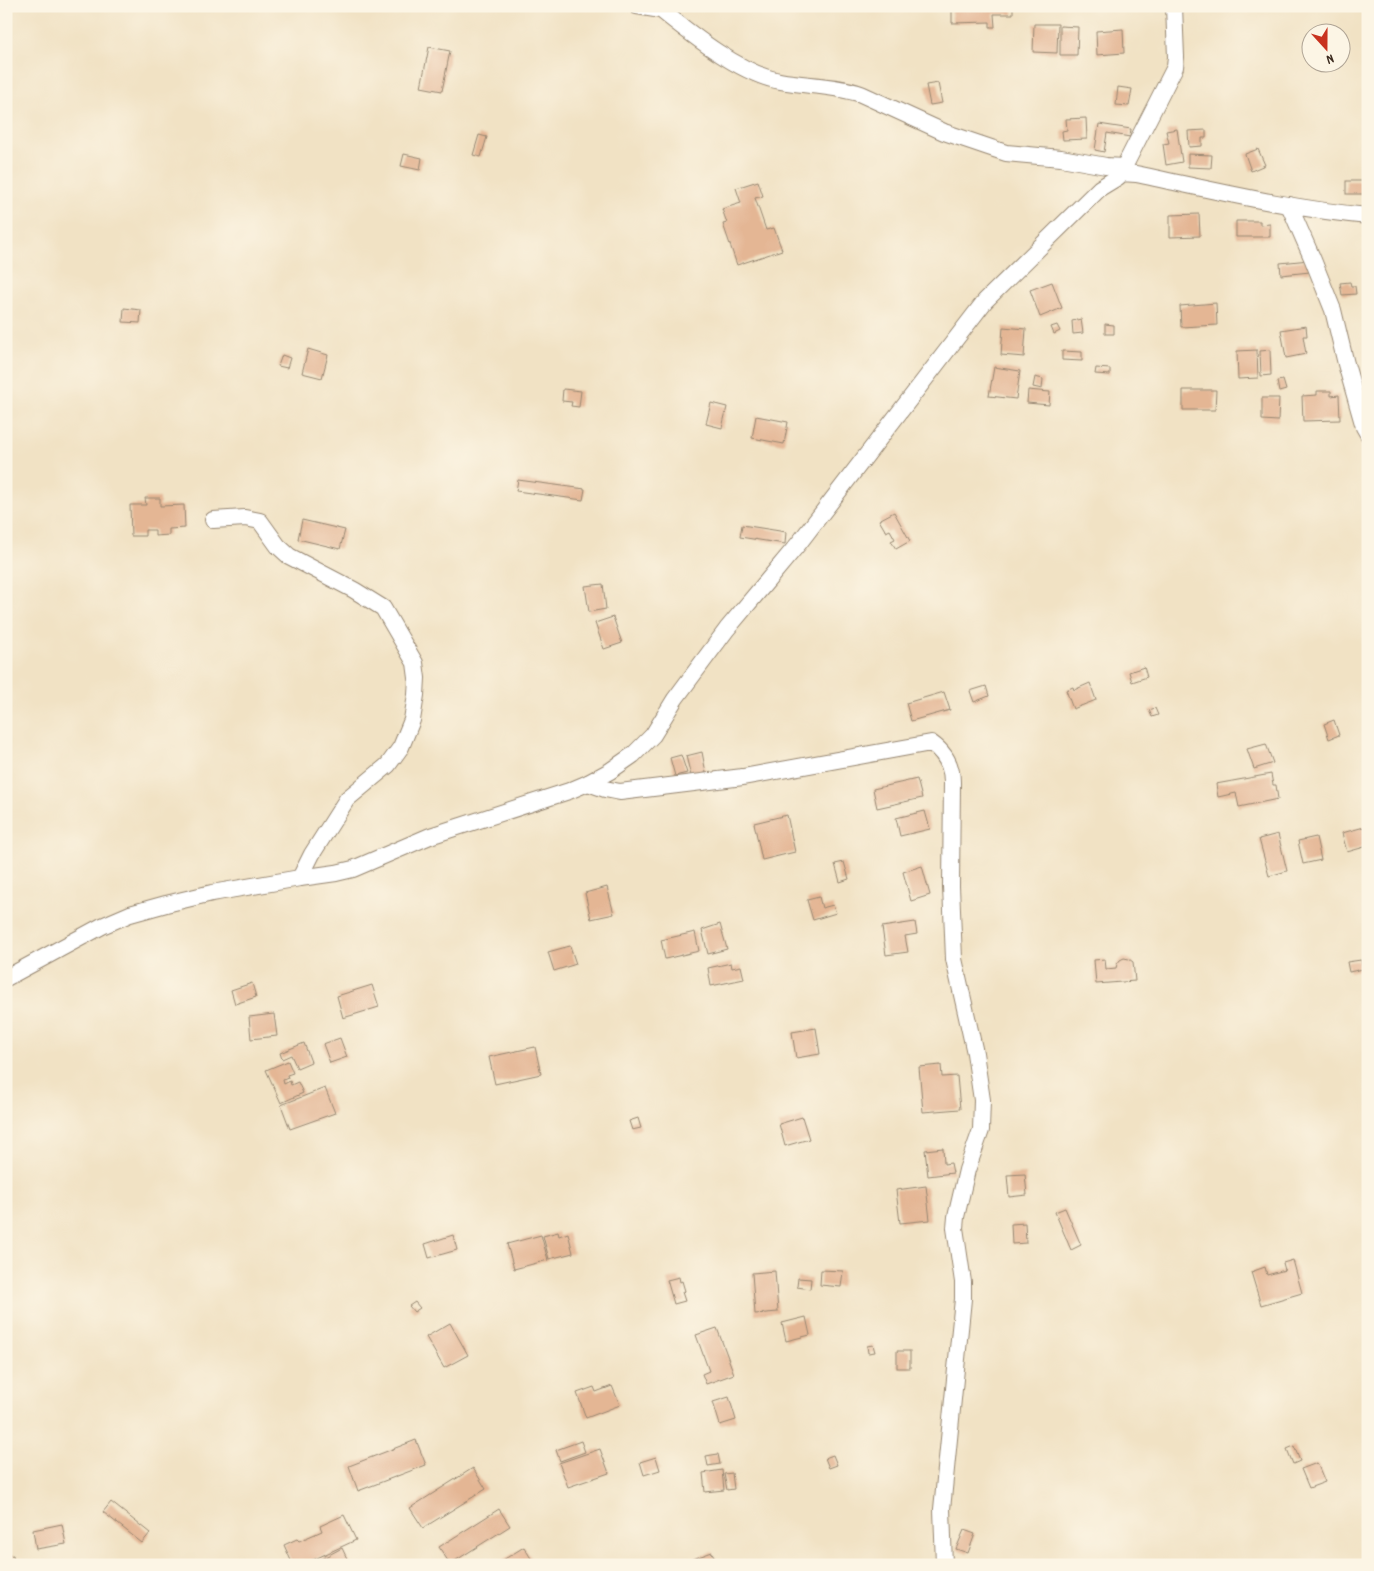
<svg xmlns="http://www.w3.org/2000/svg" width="1374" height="1571" viewBox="0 0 1374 1571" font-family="Dekko,sans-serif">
<rect width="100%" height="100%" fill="#fcf5e5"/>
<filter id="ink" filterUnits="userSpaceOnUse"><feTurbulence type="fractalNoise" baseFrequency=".02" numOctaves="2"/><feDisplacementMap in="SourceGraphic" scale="10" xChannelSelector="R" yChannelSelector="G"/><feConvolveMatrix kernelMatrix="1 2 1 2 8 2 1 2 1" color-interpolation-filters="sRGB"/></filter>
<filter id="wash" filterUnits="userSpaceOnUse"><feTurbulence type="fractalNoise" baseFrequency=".0096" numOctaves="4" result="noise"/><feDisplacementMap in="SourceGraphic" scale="20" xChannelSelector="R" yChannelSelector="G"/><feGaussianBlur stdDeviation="1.12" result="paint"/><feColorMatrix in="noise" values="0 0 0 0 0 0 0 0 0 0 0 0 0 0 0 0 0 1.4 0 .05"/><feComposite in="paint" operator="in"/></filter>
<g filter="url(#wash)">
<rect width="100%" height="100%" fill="#f1e2c4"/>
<g id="blocks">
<g fill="#e4b694">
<polygon points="952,6 1013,6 1013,14 994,14 995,27 990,27 990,22 952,23"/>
<polygon points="1034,24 1058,24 1057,53 1033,52"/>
<polygon points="1060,26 1078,27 1077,55 1060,55"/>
<polygon points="1123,29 1124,53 1097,55 1096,31"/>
<polygon points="429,47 450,51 442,91 421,87"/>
<polygon points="938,83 942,103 930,105 926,85"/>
<polygon points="1118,87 1132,89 1129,106 1116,105"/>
<polygon points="1086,118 1087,139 1063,140 1062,131 1067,130 1066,119"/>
<polygon points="1099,124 1131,129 1130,137 1107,133 1104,152 1095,150"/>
<polygon points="1177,129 1182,162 1166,165 1163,144 1169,143 1166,131"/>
<polygon points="1206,130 1206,138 1202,138 1202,146 1189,147 1188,131"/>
<polygon points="479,135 487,137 481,157 473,155"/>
<polygon points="1258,149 1265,165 1251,171 1245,154"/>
<polygon points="404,154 422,158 420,170 401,166"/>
<polygon points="1188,154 1212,155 1211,168 1188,167"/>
<polygon points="758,181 763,196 755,198 766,230 774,228 782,250 737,265 723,224 727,223 722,209 741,203 736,188"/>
<rect x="1346" y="181" width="20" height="13"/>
<polygon points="1199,214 1200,236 1170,237 1170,215"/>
<polygon points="1236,221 1260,221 1260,225 1270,224 1270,237 1236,237"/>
<polygon points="1309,260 1310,272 1281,275 1280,263"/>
<polygon points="1052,282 1062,308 1040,317 1030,290"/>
<polygon points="1350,282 1351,286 1355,286 1356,294 1342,295 1340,283"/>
<polygon points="1216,303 1217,325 1181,327 1180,306"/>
<polygon points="124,308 141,310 140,323 123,322"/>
<polygon points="1081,319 1083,333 1073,334 1072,321"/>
<polygon points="1105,324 1114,325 1114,334 1105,334"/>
<polygon points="1057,325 1060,331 1054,334 1051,327"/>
<polygon points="1306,326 1307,336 1303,336 1306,354 1286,358 1281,330"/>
<polygon points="1003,327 1026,329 1024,357 1001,355"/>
<polygon points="308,349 328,355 322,378 302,373"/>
<polygon points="1257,350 1258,378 1238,379 1237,351"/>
<polygon points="1270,350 1271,375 1261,376 1260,351"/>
<polygon points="1062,351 1082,352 1082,361 1062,360"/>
<polygon points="282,355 290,358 287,368 278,366"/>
<polygon points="994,367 1020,371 1016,399 989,396"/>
<polygon points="1096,368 1110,369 1110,375 1095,374"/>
<polygon points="1035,377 1043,379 1042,389 1033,387"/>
<polygon points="1283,380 1286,390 1279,392 1277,381"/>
<polygon points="563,389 581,391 579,407 571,406 572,402 562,401"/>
<polygon points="1028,390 1050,392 1049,405 1027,403"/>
<polygon points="1183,390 1216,390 1215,410 1183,410"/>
<polygon points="1317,391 1331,391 1331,396 1339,395 1340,420 1303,421 1302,396 1317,395"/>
<polygon points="1262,398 1279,398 1278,421 1262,420"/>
<polygon points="711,403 727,407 722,428 706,424"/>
<polygon points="756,416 788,422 784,444 752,438"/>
<polygon points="518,480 585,489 583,500 516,491"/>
<polygon points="145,498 160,498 160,506 184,505 185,528 169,529 169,535 155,536 155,530 145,530 145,536 131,536 130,505 146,505"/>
<polygon points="894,512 910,541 896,549 891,541 895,539 890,530 886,532 879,520"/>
<polygon points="302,520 345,530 340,549 298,539"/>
<polygon points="742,525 786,532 785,544 740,537"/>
<polygon points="603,584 606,609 589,612 585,586"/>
<polygon points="613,617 622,643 604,649 595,623"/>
<polygon points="1144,667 1147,677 1132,682 1129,672"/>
<polygon points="1090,683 1096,700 1073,709 1066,690 1073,687 1074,690"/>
<polygon points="986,686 989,696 974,702 970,691"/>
<polygon points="944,692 950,710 911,721 906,703"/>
<polygon points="1155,708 1158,715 1152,717 1149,710"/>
<polygon points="1334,720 1339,735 1329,739 1324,724"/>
<polygon points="1266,744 1273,763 1254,769 1247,749"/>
<polygon points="702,752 706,773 691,776 686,756"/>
<polygon points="681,755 687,773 675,776 670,758"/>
<polygon points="1271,774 1273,785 1276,785 1278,799 1239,807 1236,793 1218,797 1216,784"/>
<polygon points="917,779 922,798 877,808 873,789"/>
<polygon points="925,811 930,829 900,836 896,818"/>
<polygon points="787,815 795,852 762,860 754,823"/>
<polygon points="1368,826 1368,846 1347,852 1342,833"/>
<polygon points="1278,834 1287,871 1269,876 1259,839"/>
<polygon points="1316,837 1321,860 1303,864 1298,841"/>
<polygon points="844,862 849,879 840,882 835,864"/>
<polygon points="922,866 930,895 911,901 903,872"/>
<polygon points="607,887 614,914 591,919 585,893"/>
<polygon points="819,897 822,908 833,905 836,913 813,920 807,900"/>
<polygon points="915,922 917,934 905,936 908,952 886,955 882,927"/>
<polygon points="720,924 727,949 708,954 702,930"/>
<polygon points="695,932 699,951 665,959 661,940"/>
<polygon points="570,946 576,964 554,971 548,952"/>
<polygon points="1124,958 1129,959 1133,962 1135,981 1096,984 1094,960 1105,959 1106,969 1116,968 1117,964 1120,960"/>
<polygon points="1361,960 1363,969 1349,972 1347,962"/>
<polygon points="731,963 732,968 741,966 744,979 711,986 708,968"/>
<polygon points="252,983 256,997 235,1004 231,990"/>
<polygon points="372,985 379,1007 343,1018 337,996"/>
<polygon points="274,1014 277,1036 251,1039 249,1017"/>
<polygon points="816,1028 820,1054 796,1058 792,1032"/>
<polygon points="340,1038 347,1057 330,1063 323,1044"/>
<polygon points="304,1043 311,1062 297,1068 291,1055 282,1059 280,1053"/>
<polygon points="535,1047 541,1074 495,1084 489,1057"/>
<polygon points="288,1061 293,1073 287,1075 288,1078 283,1080 284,1084 290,1081 291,1085 298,1082 303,1093 281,1103 266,1070"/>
<polygon points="941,1065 942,1077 957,1076 960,1109 923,1112 919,1067"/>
<polygon points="325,1088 335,1113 290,1129 281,1105"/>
<polygon points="802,1117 809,1139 785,1146 779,1124"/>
<polygon points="638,1118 641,1128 632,1130 629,1121"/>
<polygon points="943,1148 944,1164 951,1163 953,1173 928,1176 925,1150"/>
<polygon points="1025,1174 1027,1195 1009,1197 1007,1175"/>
<polygon points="926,1186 930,1220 900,1223 896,1190"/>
<polygon points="1065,1208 1081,1245 1071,1250 1055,1212"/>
<polygon points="1025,1223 1026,1243 1012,1244 1011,1224"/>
<polygon points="558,1232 559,1236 568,1233 573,1253 549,1259 543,1236"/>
<polygon points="453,1235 457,1250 429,1258 425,1244"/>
<polygon points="541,1235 548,1260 514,1269 507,1244"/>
<polygon points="1293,1260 1302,1293 1261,1305 1251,1272 1265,1267 1267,1275 1285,1270 1283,1263"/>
<polygon points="821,1270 843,1271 841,1287 820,1285"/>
<polygon points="775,1271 778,1312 755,1314 752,1273"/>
<polygon points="679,1277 680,1282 682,1281 685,1291 682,1292 685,1301 674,1304 667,1280"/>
<polygon points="798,1278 811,1279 810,1289 797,1287"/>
<polygon points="415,1302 420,1308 414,1312 409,1306"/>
<polygon points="806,1317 810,1335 786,1341 782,1323"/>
<polygon points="450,1323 468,1355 444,1368 426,1337"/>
<polygon points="717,1328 734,1374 706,1384 702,1374 709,1371 696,1335"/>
<polygon points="873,1345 875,1352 868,1353 867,1346"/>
<rect x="897" y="1351" width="13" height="17"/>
<polygon points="612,1386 620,1405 586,1418 577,1393 594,1387 596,1392"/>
<polygon points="729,1397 736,1420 720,1425 713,1402"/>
<polygon points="416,1440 426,1465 358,1491 349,1466"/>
<polygon points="581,1441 585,1452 560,1461 556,1450"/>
<polygon points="1294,1446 1300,1461 1293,1464 1287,1449"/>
<polygon points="600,1449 609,1473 568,1487 559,1463"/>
<polygon points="718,1454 720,1464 708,1466 706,1456"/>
<polygon points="833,1455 837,1465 829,1468 825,1458"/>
<polygon points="656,1457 660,1470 644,1475 640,1462"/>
<polygon points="1317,1463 1325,1482 1309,1488 1301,1469"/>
<polygon points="473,1468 486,1489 423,1528 410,1508"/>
<polygon points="722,1470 724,1490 705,1492 703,1473"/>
<polygon points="732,1473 734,1489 727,1490 724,1474"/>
<polygon points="111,1502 150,1533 142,1543 103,1512"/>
<polygon points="499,1509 510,1526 450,1564 439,1547"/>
<polygon points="344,1515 356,1540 302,1565 293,1565 284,1545 297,1539 299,1541 322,1531 320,1526"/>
<polygon points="62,1524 66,1544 36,1549 33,1530"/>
<polygon points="964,1530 975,1534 968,1553 956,1549"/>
<polygon points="524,1547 535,1565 495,1565"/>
<polygon points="342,1548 350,1565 310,1565"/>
<polygon points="712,1552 717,1565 677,1565"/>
<polygon points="13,1555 14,1565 6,1565 6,1556"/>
</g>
</g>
</g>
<g filter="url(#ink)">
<use href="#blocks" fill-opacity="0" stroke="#968671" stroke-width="1"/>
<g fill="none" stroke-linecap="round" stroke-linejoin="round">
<defs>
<g id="minor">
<polyline points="637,6 661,10"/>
<path d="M659,6L661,10C692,35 741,74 780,81C807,86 835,85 861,94L944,132L1006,153L1061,158L1106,166L1124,167"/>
<polyline points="1121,173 1175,67 1176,57 1174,6"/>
<polyline points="1289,205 1313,260 1333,310 1346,364 1364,427 1368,434"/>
<polyline points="213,520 245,518 260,521 278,546 289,556 354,590 383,608 415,663 417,678 416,695 412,720 401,747 388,765 347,799 312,854 300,878"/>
<path d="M588,783L605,789L620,792L743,777L931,743C944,752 952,765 952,782L951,886L954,959L975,1053L982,1100L981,1130L967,1170L956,1217L955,1228L963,1282V1299L942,1509L944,1565"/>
<path d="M6,978L102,926L130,914L166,904L212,893L300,878L336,873L353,869L430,836L569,791L588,783L610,771L633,755L653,735L675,699L727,629L799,543L985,301L1100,188L1118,177L1121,173L1136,174C1213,190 1290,209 1368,216"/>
</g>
</defs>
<use href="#minor" stroke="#968671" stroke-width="18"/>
<use href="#minor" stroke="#fff" stroke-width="16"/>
</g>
</g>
<rect width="1374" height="1571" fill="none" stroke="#fcf5e5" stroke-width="25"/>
<g transform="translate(1326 48) rotate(159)"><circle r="24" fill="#fcf5e5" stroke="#afa495"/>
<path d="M0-4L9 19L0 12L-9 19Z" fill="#c8321e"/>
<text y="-8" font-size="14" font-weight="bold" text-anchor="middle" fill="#3b2a1e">N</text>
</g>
</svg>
